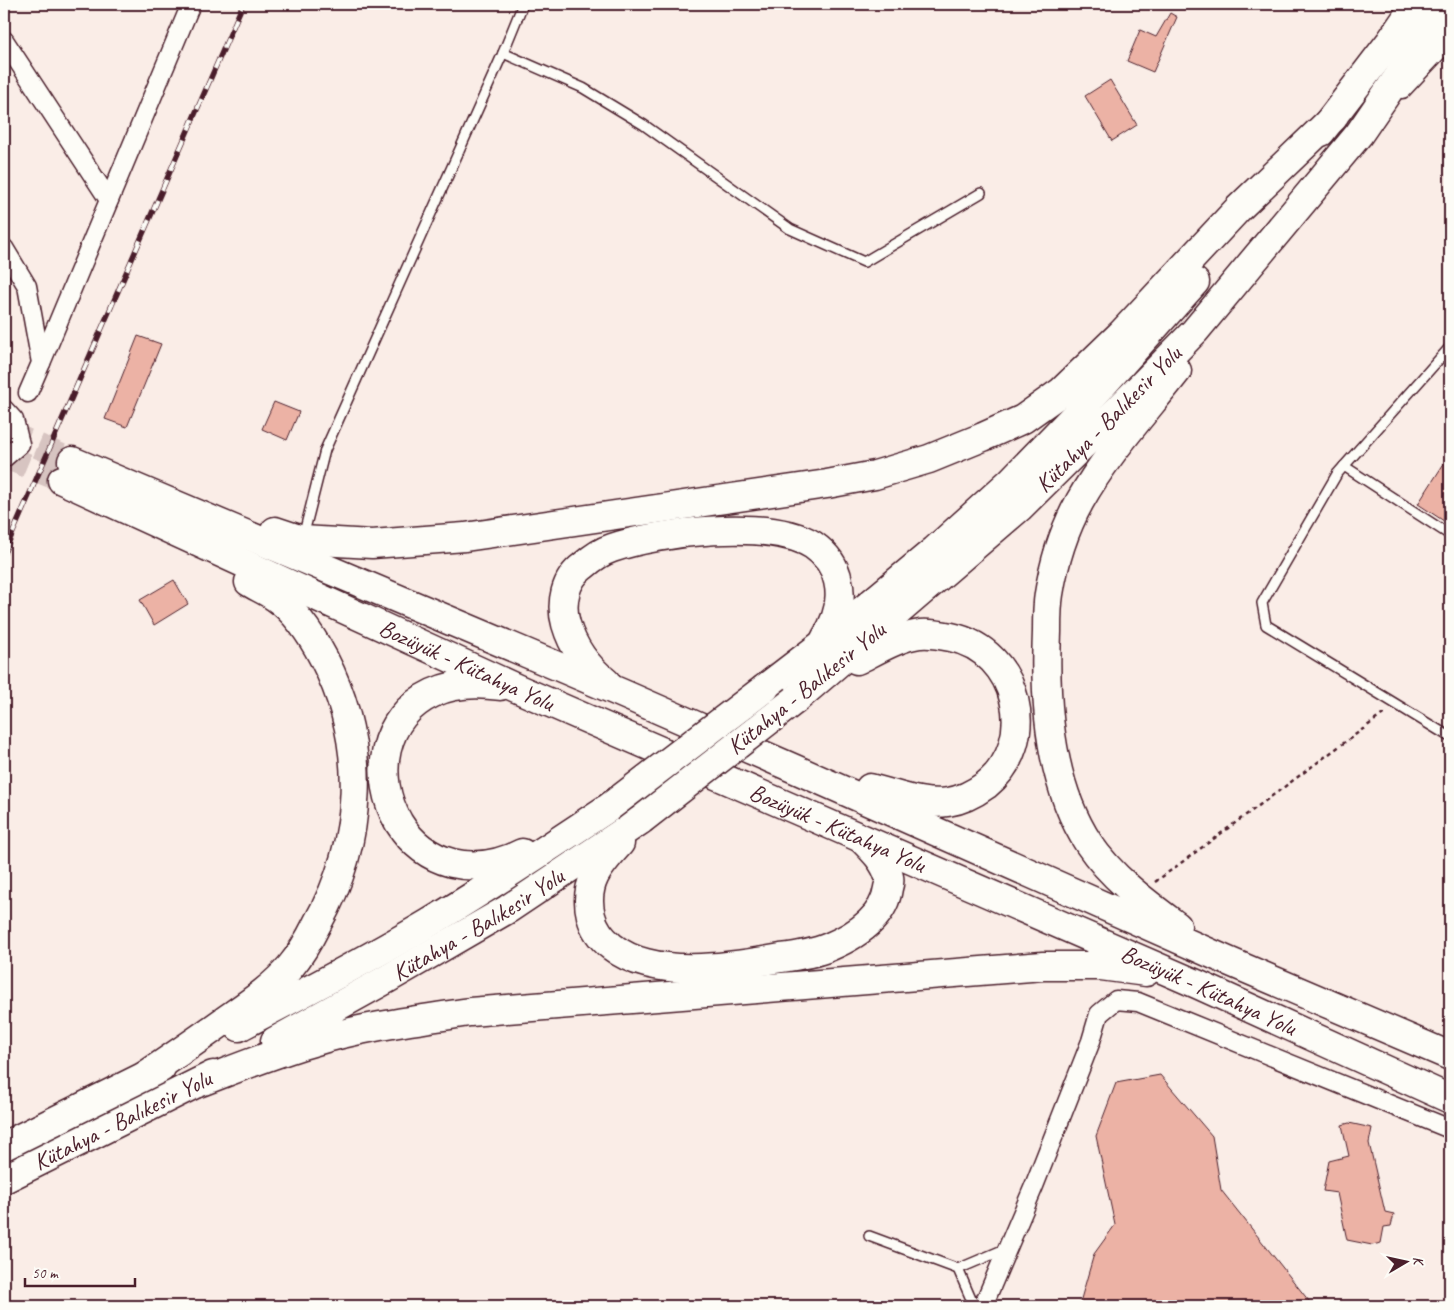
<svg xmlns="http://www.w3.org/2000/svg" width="1454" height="1310" viewBox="0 0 1454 1310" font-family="Caveat,sans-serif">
<rect width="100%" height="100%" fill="#faede7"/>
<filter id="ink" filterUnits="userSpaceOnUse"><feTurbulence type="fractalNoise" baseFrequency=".02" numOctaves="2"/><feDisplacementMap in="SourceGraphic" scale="10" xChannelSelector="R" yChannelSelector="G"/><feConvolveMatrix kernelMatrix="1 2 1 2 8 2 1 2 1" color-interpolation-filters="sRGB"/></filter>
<g filter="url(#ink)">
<g fill="#ecb2a5" stroke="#4a1f2b">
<polygon points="1170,13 1177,17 1153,72 1127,61 1140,30 1156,37"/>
<polygon points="1110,80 1137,125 1112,141 1085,96"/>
<polygon points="138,336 161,344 127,427 105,419"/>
<polygon points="274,402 299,412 287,440 262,429"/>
<polygon points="1450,454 1450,525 1418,504"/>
<polygon points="174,580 188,604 154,625 140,600"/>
<polygon points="1160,1075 1212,1136 1221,1190 1313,1306 1079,1306 1094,1254 1115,1225 1096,1136 1116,1083"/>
<polygon points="1349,1123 1372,1128 1369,1143 1385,1212 1394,1214 1391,1226 1384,1227 1381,1243 1372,1245 1347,1240 1337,1193 1323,1191 1329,1161 1349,1156 1342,1125"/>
</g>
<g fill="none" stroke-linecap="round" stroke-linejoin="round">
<g stroke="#d7c4c1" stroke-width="25" stroke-dasharray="25 12" stroke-linecap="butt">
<polyline points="4,431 72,461"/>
<polyline points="4,456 62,480"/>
</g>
<defs>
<g id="service">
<polyline points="503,53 583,88 644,125 790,229 864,262 981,193"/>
<polyline points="1450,347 1337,474 1262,603 1266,625 1450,737"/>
<polyline points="1344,466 1450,535"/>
<polyline points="303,537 325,450 503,53 523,4"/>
<polyline points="869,1236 958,1269 1005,1249"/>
<polyline points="958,1269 974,1306"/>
</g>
<g id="minor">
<polyline points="4,40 109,200"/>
<polyline points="1402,89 1450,38"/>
<polyline points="4,248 27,286 41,363 28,393"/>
<polyline points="41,363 191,4"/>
<polyline points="4,409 14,420 20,444 4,458"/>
<polyline points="983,1306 1034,1186 1091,1041 1099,1014 1116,1000 1138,1002 1450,1129"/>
</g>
<g id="trunk">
<polyline points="1321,132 1390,42 1416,4"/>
<path d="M1177,371C1145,412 1105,456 1080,501C1064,530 1054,562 1049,594C1047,606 1047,620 1047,632C1044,701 1050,785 1089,844C1112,878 1145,902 1177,926"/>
<polyline points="72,461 621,693 795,769 1228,961 1450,1056"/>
<path id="s1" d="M62,480L516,688L1199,985L1450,1099"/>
<polyline points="275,531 302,540 372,544 465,537 827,484 875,475 929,459 983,437 1023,419 1061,392 1121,334 1238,209 1333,118"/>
<path d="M857,660C877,650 898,637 920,634C930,633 941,635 951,637C1019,651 1040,742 986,785C975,793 962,800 948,802C923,806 895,794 870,788"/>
<path d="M606,682C586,666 573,648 566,624C560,603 565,579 583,566C591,559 603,551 612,548C659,532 769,518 813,545C826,554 835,566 838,581C843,602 836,622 825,639"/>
<path d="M500,686C478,683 454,683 433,693C382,717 372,777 399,823C412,844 429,857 452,863C477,869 500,864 522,853"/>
<polyline points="765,688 821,645 935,550 1009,483 1083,407 1195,282"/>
<path id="s2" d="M795,700L1020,507L1107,421L1195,331L1359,134L1448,4"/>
<path d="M620,843C599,866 583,884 591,916C597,941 622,957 646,963C687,974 740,965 781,958C797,956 815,953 829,947C855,936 884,918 888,888C889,885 890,881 889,877C885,862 874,851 863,840"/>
<path d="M239,1027C303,993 367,960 429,923C490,887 549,847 608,808"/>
<path id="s3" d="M275,1041L387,979L508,909L641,820"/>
<path d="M146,1075C171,1058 196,1041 221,1023C245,1006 272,989 291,966C302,953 310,938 317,924C364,841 368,744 324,659C312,636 297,612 275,597C267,591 257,587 249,582"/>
<path d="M198,1083C235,1069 271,1054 309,1043C361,1027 416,1020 470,1012L1043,966H1101L1146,972"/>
<polyline points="4,1146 161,1068"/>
<path id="s4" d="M4,1179L213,1075"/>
</g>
</defs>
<use href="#service" stroke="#4a1f2b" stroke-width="12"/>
<use href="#minor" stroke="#4a1f2b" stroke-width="21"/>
<use href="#trunk" stroke="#4a1f2b" stroke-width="31"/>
<polyline stroke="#4a1f2b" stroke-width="2.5" stroke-dasharray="4 4" stroke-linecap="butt" points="1155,882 1386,712"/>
<use href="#service" stroke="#fdfcf7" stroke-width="9"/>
<use href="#minor" stroke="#fdfcf7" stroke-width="18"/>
<use href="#trunk" stroke="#fdfcf7" stroke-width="28"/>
<defs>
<polyline id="rail" points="4,553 243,4"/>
</defs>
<use href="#rail" stroke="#4a1f2b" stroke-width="5.5"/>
<use href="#rail" stroke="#fdfcf7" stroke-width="4" stroke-dasharray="11" stroke-linecap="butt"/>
<defs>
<g id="trunk-bridge">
<polyline points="608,808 765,688"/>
<polyline points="641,820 795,700"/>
</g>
</defs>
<use href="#trunk-bridge" stroke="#4a1f2b" stroke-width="31" stroke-linecap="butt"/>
<use href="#trunk-bridge" stroke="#fdfcf7" stroke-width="28"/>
</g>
</g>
<g text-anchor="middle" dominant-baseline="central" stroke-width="5" stroke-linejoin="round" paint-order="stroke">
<g font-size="24" fill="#4a1f2b" stroke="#fdfcf7">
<text stroke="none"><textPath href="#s2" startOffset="421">Kütahya - Balıkesir Yolu</textPath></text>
<text stroke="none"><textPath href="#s1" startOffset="445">Bozüyük - Kütahya Yolu</textPath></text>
<text transform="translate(806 688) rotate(-39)">Kütahya - Balıkesir Yolu</text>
<text stroke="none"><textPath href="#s1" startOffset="850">Bozüyük - Kütahya Yolu</textPath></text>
<text stroke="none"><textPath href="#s3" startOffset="234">Kütahya - Balıkesir Yolu</textPath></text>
<text stroke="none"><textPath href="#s1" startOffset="1255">Bozüyük - Kütahya Yolu</textPath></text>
<text stroke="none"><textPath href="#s4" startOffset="132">Kütahya - Balıkesir Yolu</textPath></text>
</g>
</g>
<rect width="1454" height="1310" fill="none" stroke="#fdfcf7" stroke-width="20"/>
<rect x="10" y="10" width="1434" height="1290" fill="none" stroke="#4a1f2b" stroke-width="2" filter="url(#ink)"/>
<g transform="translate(1406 1262) rotate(81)" stroke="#fdfcf7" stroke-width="4" paint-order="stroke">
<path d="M0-4L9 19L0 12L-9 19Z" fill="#4a1f2b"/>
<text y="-8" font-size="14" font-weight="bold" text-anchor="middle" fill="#4a1f2b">K</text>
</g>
<path d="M25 1278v8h110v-8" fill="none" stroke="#4a1f2b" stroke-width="2.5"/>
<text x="32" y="1278" font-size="15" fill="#4a1f2b" stroke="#fdfcf7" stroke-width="4" paint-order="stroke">50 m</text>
</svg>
